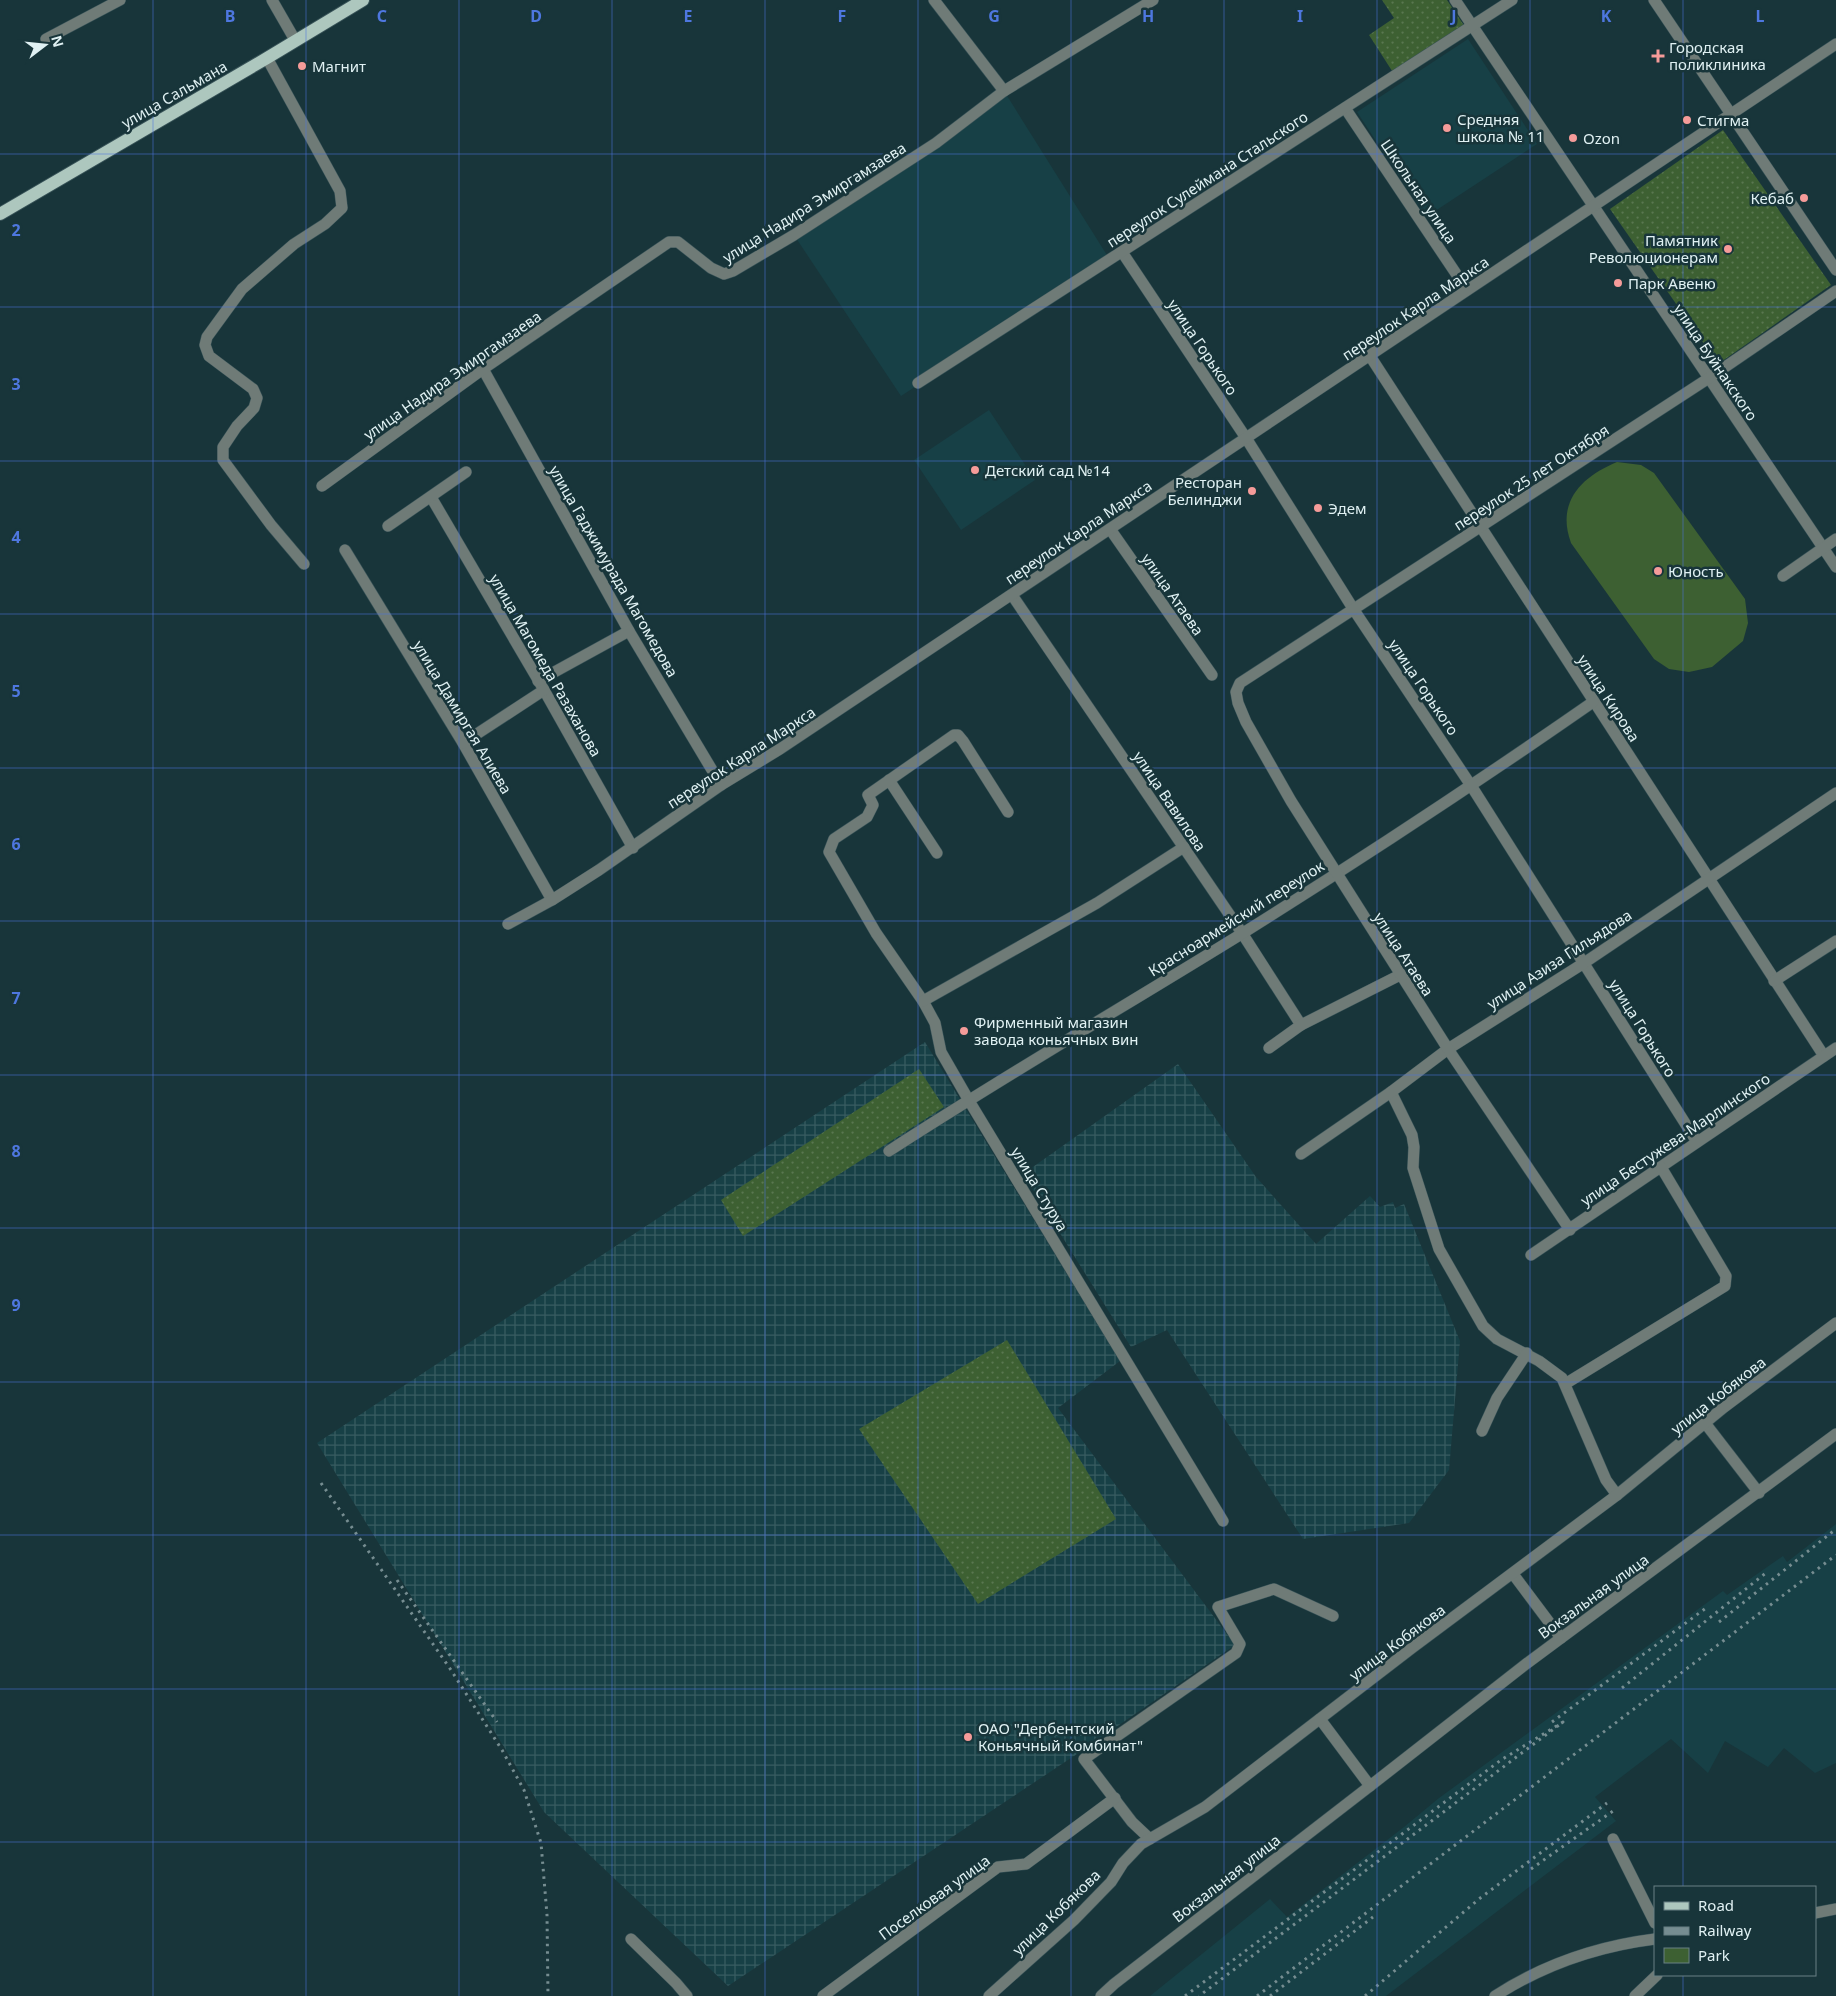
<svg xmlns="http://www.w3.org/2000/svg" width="1836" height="1996" viewBox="0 0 1836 1996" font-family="'Noto Sans',sans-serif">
<defs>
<pattern id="industrial-grid" width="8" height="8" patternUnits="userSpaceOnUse" patternTransform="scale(1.25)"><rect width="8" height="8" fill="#174046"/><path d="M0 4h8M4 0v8" fill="none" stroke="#385c61"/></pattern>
<pattern id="green-dots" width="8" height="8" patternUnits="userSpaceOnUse" patternTransform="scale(1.25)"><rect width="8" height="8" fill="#3d6032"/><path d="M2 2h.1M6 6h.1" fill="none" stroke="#597750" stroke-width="1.8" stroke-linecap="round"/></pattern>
</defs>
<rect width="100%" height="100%" fill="#18353a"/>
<g fill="#174046">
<polygon points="1468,39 1537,144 1426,217 1357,112"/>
<polygon points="1004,91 1110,260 901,396 794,235"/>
<polygon points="989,410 1035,480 961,530 914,460"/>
<polygon points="1836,1524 1836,1763 1815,1773 1784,1748 1768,1767 1725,1741 1708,1773 1671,1739 1595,1797 1616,1821 1386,1996 1150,1996 1270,1899 1287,1917 1404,1827 1439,1798 1723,1591 1727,1595 1783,1556 1787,1562"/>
</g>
<g fill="url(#industrial-grid)">
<polygon points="925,1042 1120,1361 1058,1408 1235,1645 1080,1752 728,1986 544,1812 317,1443"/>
<polygon points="1178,1064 1256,1177 1316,1244 1370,1196 1380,1207 1393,1202 1395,1208 1404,1204 1460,1341 1449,1470 1409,1523 1303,1539 1167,1330 1131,1347 1023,1174"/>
</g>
<g fill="url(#green-dots)">
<polygon points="1382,0 1447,0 1465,27 1394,74 1369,35 1394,18"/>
<polygon points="1723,130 1831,285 1718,364 1610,209"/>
<polygon points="919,1069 944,1107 743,1236 721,1200"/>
<polygon points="1007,1340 1116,1519 978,1604 859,1429"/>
</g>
<path fill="#3d6032" d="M1617,462L1641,465L1654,473L1745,599L1748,623L1743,641L1712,667L1689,672L1669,669L1654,659L1571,543C1556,502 1581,477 1617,462Z"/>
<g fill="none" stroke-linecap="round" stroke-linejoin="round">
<defs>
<g id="minor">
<polyline points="272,0 295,40"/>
<polyline points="934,0 1004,91"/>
<polyline points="1455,0 1836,567"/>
<polyline points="1654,0 1836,270"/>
<polyline points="46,39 120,0"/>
<polyline points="267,58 340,191 342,208 325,224 294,244 242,289 207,337 205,345 209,356 253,389 257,398 254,408 237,426 223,447 223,460 271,525 304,564"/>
<polyline points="1345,108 1467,290"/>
<polyline points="1122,252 1246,438 1354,610 1472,787 1697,1142"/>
<polyline points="1370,356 1824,1056"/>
<polyline points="483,369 629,631 721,785"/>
<polyline points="918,383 1512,0"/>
<polyline points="322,486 483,369 669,242 678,242 711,268 724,274 733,271 794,235 936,143 1004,91 1153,0"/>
<polyline points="431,497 544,690 633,848"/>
<polyline points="388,526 466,472"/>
<polyline points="1110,529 1212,675"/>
<polyline points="345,550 463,743 552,900"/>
<polyline points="1783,576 1836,539"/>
<polyline points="1012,595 1242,933 1301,1025"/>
<polyline points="538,681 629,631"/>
<polyline points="463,743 544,690"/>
<polyline points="889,780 937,853"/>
<polyline points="1008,812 963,741 958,735 954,735 868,795 873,805 867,817 834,839 829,852 876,933 923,1001 935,1023 941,1052 968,1099 1223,1521"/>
<polyline points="508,924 552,900 599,870 721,785 780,749 1836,44"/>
<polyline points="1774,981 1836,941"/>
<polyline points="923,1001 1097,903 1184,847"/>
<polyline points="1269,1048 1301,1025 1400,975"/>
<polyline points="1391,1092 1412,1135 1414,1147 1413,1168 1439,1249 1483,1326 1497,1339 1539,1361 1562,1378 1606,1480 1617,1495"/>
<path d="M889,1151C1006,1075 1125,1006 1243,933C1361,859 1478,782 1593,702"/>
<polyline points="1301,1154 1391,1092 1448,1049 1584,963 1836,793"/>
<polyline points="1570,1230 1448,1049 1291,801 1246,722 1238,703 1236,692 1240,683 1709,378 1836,291"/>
<polyline points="1531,1255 1836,1048"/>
<polyline points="1565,1384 1725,1286 1726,1276 1661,1167"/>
<polyline points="1705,1423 1759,1493"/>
<polyline points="1482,1431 1497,1398 1527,1353"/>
<polyline points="1513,1574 1561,1638"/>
<polyline points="1320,1719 1370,1786 1526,1664 1836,1434"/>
<polyline points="1150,1839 1132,1822 1084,1759 1236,1653 1240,1644 1218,1607 1274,1589 1333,1616"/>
<polyline points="1613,1839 1655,1923"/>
<polyline points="1815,1913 1836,1909"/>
<polyline points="631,1939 676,1983 687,1996"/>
<polyline points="823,1996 998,1867 1026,1864 1115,1798"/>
<polyline points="989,1996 1074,1920 1111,1882 1123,1863 1141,1844 1205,1807 1412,1648 1617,1495 1723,1408 1836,1323"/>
<polyline points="1101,1996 1114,1984 1370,1786"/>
<path d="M1495,1996C1543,1965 1599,1946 1655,1939"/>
<polyline points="1635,1996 1657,1975"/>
</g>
<polyline id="major" points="0,214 267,58 363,0"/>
</defs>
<use href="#minor" stroke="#385358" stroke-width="12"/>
<use href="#major" stroke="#385358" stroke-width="14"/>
<use href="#minor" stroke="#6f7b77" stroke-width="11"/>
<use href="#major" stroke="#adc7be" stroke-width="12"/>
<g stroke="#768d91" stroke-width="3" stroke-dasharray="2.5 5" stroke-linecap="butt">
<polyline points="321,1483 451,1670 502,1750 524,1790 541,1843 547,1915 548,1996"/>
<polyline points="397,1580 497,1722"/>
<polyline points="1719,1622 1836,1529"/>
<polyline points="1622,1688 1767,1572"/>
<polyline points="1552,1722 1706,1608"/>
<polyline points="1531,1869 1613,1811"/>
<polyline points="1185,1996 1501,1760 1563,1722 1199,1996"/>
<polyline points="1257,1996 1836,1555"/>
<polyline points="1270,1996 1373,1917"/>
<polyline points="1365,1996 1479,1899 1607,1803"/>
</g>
</g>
<path fill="none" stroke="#4e77df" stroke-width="1" stroke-opacity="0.55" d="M153,0V1996M306,0V1996M459,0V1996M612,0V1996M765,0V1996M918,0V1996M1071,0V1996M1224,0V1996M1377,0V1996M1530,0V1996M1683,0V1887M0,154H1836M0,307H1836M0,461H1836M0,614H1836M0,768H1836M0,921H1836M0,1075H1836M0,1228H1836M0,1382H1836M0,1535H1836M0,1689H1836M0,1842H1836M1683,1975V1996"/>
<g fill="#f59b99" stroke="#18353a" stroke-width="2">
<path d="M1655.5 48.5h5v5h5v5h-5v5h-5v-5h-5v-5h5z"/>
<circle cx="302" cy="66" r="5"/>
<circle cx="1687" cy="120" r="5"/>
<circle cx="1447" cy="128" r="5"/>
<circle cx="1573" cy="138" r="5"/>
<circle cx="1804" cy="198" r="5"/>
<circle cx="1728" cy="249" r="5"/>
<circle cx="1618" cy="283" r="5"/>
<circle cx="975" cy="470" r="5"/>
<circle cx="1252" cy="491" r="5"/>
<circle cx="1318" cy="508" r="5"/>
<circle cx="1658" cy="571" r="5"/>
<circle cx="964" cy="1031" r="5"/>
<circle cx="968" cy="1737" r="5"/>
</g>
<g text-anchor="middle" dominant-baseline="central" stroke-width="5" stroke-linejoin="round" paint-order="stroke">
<g font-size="15" fill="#e0f1f3" stroke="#18353a" text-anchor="start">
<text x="1669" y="47">Городская<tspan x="1669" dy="17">поликлиника</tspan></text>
<text x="312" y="66">Магнит</text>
<text x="1457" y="119">Средняя<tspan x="1457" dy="17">школа № 11</tspan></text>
<text x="1697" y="120">Стигма</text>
<text x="1583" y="138">Ozon</text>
<text x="1794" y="198" text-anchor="end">Кебаб</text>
<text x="1718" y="240" text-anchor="end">Памятник<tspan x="1718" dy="17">Революционерам</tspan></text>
<text x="1628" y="283">Парк Авеню</text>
<text x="985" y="470">Детский сад №14</text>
<text x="1242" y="482" text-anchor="end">Ресторан<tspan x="1242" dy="17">Белинджи</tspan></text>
<text x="1328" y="508">Эдем</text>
<text x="1668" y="571">Юность</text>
<text x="974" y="1022">Фирменный магазин<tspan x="974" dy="17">завода коньячных вин</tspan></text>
<text x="978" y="1728">ОАО "Дербентский<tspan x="978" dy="17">Коньячный Комбинат"</tspan></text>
</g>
<g font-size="15" fill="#e0f1f3" stroke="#18353a">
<text transform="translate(174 94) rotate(-30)">улица Сальмана</text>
<text transform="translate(1207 179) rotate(-33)">переулок Сулеймана Стальского</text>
<text transform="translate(1419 191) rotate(56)">Школьная улица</text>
<text transform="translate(814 202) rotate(-32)">улица Надира Эмиргамзаева</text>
<text transform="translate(1415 308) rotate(-34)">переулок Карла Маркса</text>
<text transform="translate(1203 347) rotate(56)">улица Горького</text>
<text transform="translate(1716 362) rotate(56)">улица Буйнакского</text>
<text transform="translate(452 375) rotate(-35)">улица Надира Эмиргамзаева</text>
<text transform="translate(1531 477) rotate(-33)">переулок 25 лет Октября</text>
<text transform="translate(1078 532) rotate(-34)">переулок Карла Маркса</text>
<text transform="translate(614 571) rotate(60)">улица Гаджимурада Магомедова</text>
<text transform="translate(1173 594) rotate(55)">улица Атаева</text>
<text transform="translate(546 665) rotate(60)">улица Магомеда Разаханова</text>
<text transform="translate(1424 687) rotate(56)">улица Горького</text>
<text transform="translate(1609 698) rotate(57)">улица Кирова</text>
<text transform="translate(463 717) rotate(59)">улица Дамиргая Алиева</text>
<text transform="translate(741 757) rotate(-33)">переулок Карла Маркса</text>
<text transform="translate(1170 801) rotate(56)">улица Вавилова</text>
<text transform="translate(1236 918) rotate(-32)">Красноармейский переулок</text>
<text transform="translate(1404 954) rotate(57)">улица Атаева</text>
<text transform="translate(1559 959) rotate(-33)">улица Азиза Гильядова</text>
<text transform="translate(1643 1028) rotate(58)">улица Горького</text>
<text transform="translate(1675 1139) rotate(-34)">улица Бестужева-Марлинского</text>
<text transform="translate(1040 1189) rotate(59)">улица Стуруа</text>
<text transform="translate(1718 1395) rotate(-38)">улица Кобякова</text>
<text transform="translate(1593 1596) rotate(-36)">Вокзальная улица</text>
<text transform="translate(1397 1642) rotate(-37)">улица Кобякова</text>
<text transform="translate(1226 1878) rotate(-38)">Вокзальная улица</text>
<text transform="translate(934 1897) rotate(-36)">Поселковая улица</text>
<text transform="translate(1056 1912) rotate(-44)">улица Кобякова</text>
</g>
</g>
<g font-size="16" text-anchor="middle" font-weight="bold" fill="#4e77df" stroke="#18353a" stroke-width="5" stroke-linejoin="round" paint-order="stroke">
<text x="230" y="22">B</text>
<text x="382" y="22">C</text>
<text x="536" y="22">D</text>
<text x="688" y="22">E</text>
<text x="842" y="22">F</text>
<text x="994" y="22">G</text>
<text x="1148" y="22">H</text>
<text x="1300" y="22">I</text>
<text x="1454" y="22">J</text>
<text x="1606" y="22">K</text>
<text x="1760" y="22">L</text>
<text x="16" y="236">2</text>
<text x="16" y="390">3</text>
<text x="16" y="543">4</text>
<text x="16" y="697">5</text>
<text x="16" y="850">6</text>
<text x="16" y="1004">7</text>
<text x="16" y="1157">8</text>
<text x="16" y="1311">9</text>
</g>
<rect x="1654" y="1886" width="162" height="90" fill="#18353a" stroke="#688084"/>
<rect x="1664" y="1902" width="25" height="8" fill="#adc7be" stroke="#688084"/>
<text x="1698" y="1911" font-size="15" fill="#e0f1f3">Road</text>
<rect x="1664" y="1927" width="25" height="8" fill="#768d91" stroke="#688084"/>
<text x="1698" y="1936" font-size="15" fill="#e0f1f3">Railway</text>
<rect x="1664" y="1948" width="25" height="15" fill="#3d6032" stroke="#688084"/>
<text x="1698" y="1961" font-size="15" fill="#e0f1f3">Park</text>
<g transform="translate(45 45) rotate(74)" stroke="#18353a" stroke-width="4" paint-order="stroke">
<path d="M0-4L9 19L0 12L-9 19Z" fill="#e0f1f3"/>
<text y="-8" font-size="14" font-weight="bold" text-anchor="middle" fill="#e0f1f3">N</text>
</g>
</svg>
